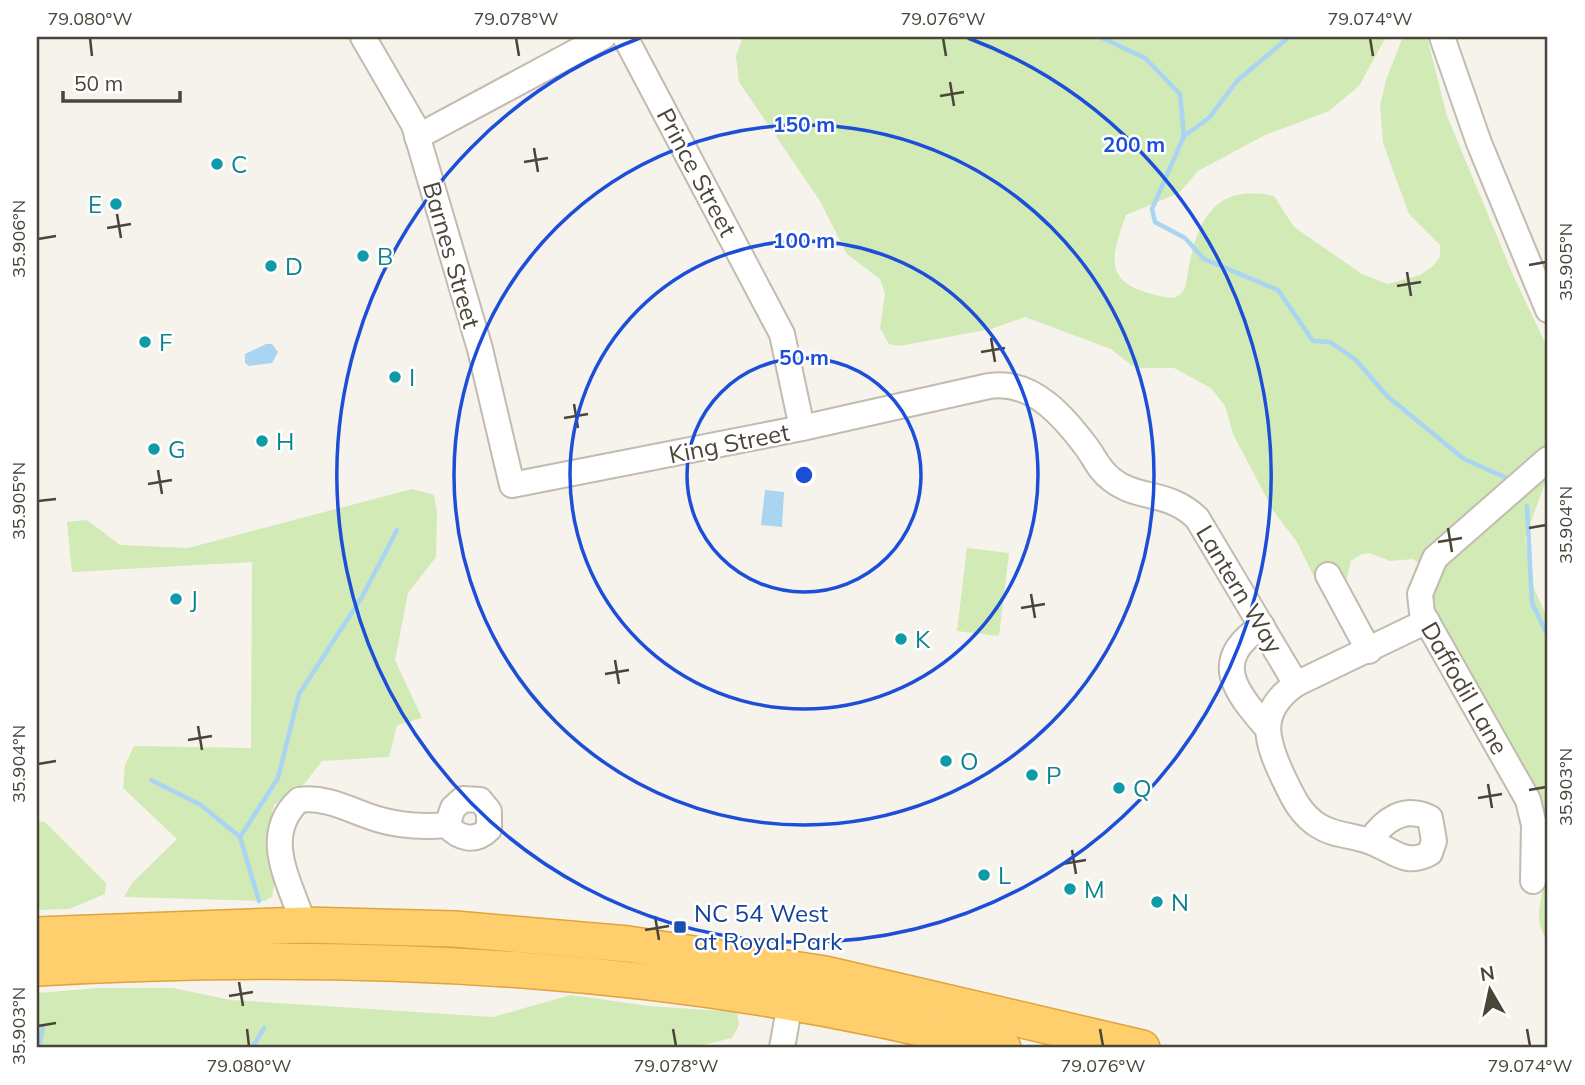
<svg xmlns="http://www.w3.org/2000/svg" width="1585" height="1085" viewBox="0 0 1585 1085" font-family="Mulish,sans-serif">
<rect width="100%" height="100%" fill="#f6f3ec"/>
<g fill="#d2eab5">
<path d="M743,37H1386L1359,86L1329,111L1265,135L1198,171L1179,193L1126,215C1112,254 1102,282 1152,294C1160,296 1171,300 1178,296C1187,291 1187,275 1189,266C1198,217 1218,183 1274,196L1294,227L1362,274L1388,284L1420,275L1433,266L1440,257V245L1409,214L1383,143L1380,106L1386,80L1402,39L1427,37L1447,116L1514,277L1548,349V475L1525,538L1534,588L1548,620V941C1529,918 1546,893 1546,867C1546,843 1546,818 1537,796L1431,605L1422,566L1413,559L1390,561L1370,553L1362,554L1351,561L1344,590L1327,595L1320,589L1297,542L1274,512L1233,434L1225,406L1211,388L1174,368H1140L1131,365L1111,349L1025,317L991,329L899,346L889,344L880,328L885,294L880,279L847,254L820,201L739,82L736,56Z"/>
<polygon points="412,489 434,495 437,513 436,557 408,593 395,660 422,718 397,725 389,757 322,761 305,783 274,805 267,838 276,871 272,897 264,901 124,897 132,883 177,839 123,788 125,765 134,746 251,748 252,562 72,572 67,522 87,520 120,545 188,548"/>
<polygon points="967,548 1009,553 999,636 957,631"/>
<polygon points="37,821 45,822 106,883 105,894 69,909 37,910"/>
<polygon points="98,988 173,988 231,1000 493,1017 571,995 649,1006 737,1012 739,1025 732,1038 690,1048 37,1048 37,993"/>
</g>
<g fill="#a9d4f2">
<polygon points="266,344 272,344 278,352 272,363 249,366 245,363 245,354"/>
<polygon points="765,490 784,492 782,527 761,525"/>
</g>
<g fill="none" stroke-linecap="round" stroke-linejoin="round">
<g stroke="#a9d4f2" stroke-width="4.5">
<polyline points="1100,37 1145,58 1180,94 1184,136 1152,209 1155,222 1185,238 1204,259 1278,290 1313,341 1330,342 1356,360 1387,396 1464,459 1509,479"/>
<polyline points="1184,136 1209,118 1237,81 1289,37"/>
<polyline points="1527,506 1532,603 1548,636"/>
<polyline points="151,780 201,805 240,837"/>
<polyline points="259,901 240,837 278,778 299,694 362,597 397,530"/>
<polyline points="39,1048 43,1026"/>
<polyline points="252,1048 264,1028"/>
</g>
<defs>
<g id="minor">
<path d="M363,37L414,125L480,349L512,485L802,428L989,386C1033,379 1065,418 1088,449C1095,459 1100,471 1111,479C1138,501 1166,489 1197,518L1296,684"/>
<polyline points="625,37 782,334 802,428"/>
<polyline points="1442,37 1479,143 1548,310"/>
<polyline points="417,137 603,37"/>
<polyline points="1328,575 1369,651"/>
<path d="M1262,626C1210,660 1234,690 1267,728"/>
<path d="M1370,841C1384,820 1404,805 1430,818L1434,841L1430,853C1406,867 1393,850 1371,842C1354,835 1335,836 1319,826C1301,815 1293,798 1284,779C1266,741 1256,712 1296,684L1427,621"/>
<polyline points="1533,881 1534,825 1528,800 1422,613 1420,594 1435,558 1548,459"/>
<path d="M304,925C290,882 260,836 299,800C327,796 351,811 377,819C400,826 424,827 447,825C459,839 475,843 489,829V811L480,800L463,799L453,808L447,825"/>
<polyline points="782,1048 790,1003"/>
</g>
<g id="highway">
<polyline points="37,935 304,925 455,929 628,944 825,974 1142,1048"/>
<path d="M37,968C362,950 686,965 1003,1048"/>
</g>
</defs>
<use href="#minor" stroke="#c2bbae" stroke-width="28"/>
<use href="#highway" stroke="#e0a43c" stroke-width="38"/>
<use href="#minor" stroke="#fff" stroke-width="24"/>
<use href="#highway" stroke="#ffcf6e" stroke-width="35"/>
</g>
<path fill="none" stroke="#4b4439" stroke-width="2.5" d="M90,38L92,56M516,38L519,56M943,38L946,56M1370,38L1373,56M950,82L954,106M940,96L964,92M534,148L538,172M524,162L548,158M117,214L121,238M107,228L131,224M38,239L56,236M1529,265L1546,262M1407,272L1411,296M1397,286L1421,282M991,338L995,362M981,352L1005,348M574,404L578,428M564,418L588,414M158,470L162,494M148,484L172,480M38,501L56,499M1448,528L1452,552M1529,528L1546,525M1438,542L1462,538M1031,594L1035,618M1021,608L1045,604M615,660L619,684M605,674L629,670M198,726L202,750M188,740L212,736M38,764L56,761M1488,784L1492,808M1529,790L1546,787M1478,798L1502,794M1072,850L1076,874M1062,864L1086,860M655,916L659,940M645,930L669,926M239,982L243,1006M229,996L253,992M38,1026L56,1023M247,1029L249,1046M673,1029L676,1046M1100,1029L1103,1046M1527,1029L1530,1046"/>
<g fill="none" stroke="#1d4ed8" stroke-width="3.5">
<circle cx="804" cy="475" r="117"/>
<circle cx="804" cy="475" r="234"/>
<circle cx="804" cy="475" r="350"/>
<path d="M968 38A467 467 0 1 1 640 38"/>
</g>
<g fill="#0f9aa8" stroke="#fff" stroke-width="2.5">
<circle cx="217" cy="164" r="7"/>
<circle cx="116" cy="204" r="7"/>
<circle cx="363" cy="256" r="7"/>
<circle cx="271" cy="266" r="7"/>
<circle cx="145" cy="342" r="7"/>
<circle cx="395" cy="377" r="7"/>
<circle cx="262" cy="441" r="7"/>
<circle cx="154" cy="449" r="7"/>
<circle cx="176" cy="599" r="7"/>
<circle cx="901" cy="639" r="7"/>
<circle cx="946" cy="761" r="7"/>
<circle cx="1032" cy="775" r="7"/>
<circle cx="1119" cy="788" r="7"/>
<circle cx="984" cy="875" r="7"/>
<circle cx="1070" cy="889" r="7"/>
<circle cx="1157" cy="902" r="7"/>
</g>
<rect fill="#1a4fb4" stroke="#fff" stroke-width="2.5" x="673" y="920" width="14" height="14" rx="3.5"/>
<g text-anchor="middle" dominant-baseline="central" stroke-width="5" stroke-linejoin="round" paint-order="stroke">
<g font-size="24" fill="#0d838f" stroke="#fff" text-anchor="start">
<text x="231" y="164">C</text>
<text x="102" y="204" text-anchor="end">E</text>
<text x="377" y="256">B</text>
<text x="285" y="266">D</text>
<text x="159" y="342">F</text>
<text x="409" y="377">I</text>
<text x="276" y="441">H</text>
<text x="168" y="449">G</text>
<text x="190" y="599">J</text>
<text x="915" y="639">K</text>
<text x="960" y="761">O</text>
<text x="1046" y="775">P</text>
<text x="1133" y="788">Q</text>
<text x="998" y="875">L</text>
<text x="1084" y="889">M</text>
<text x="1171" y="902">N</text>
</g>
<g font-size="24" fill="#4b4439" stroke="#fff">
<text transform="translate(697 172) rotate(62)">Prince Street</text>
<text transform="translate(452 255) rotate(74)">Barnes Street</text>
<text transform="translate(729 443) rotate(-11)">King Street</text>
<text transform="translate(1240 589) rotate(59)">Lantern Way</text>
<text transform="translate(1465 688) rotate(60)">Daffodil Lane</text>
</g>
<g font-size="24" fill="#164399" stroke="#fff" text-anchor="start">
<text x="694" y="913">NC 54 West<tspan x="694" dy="28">at Royal Park</tspan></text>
</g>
</g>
<circle cx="804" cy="475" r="10" fill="#1d4ed8" stroke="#fff" stroke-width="3.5"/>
<g font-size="21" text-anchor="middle" font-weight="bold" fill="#1d4ed8" stroke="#fff" stroke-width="5" stroke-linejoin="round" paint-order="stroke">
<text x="804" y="132">150 m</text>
<text x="1134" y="152">200 m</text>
<text x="804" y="248">100 m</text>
<text x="804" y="365">50 m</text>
</g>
<rect width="1585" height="1085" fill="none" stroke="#ffffff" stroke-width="77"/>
<g transform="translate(1490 990) rotate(351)" stroke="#ffffff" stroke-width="5" paint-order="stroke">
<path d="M0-5L12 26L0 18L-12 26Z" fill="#4b4439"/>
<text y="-10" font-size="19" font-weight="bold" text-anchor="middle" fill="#4b4439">N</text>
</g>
<path d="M63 91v10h117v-10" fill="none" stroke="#4b4439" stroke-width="3.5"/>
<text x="74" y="91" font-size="21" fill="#4b4439" stroke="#ffffff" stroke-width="5" paint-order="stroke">50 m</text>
<rect x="38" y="38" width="1508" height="1008" fill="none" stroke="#4b4439" stroke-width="2.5"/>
<g font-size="18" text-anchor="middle" fill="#4b4439">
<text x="90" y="25">79.080°W</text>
<text x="516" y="25">79.078°W</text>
<text x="943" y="25">79.076°W</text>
<text x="1370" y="25">79.074°W</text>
<text transform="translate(19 239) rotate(-90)" y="6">35.906°N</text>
<text transform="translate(1566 262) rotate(-90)" y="6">35.905°N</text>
<text transform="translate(19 501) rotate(-90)" y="6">35.905°N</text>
<text transform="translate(1566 525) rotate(-90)" y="6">35.904°N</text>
<text transform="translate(19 764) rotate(-90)" y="6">35.904°N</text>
<text transform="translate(1566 787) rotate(-90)" y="6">35.903°N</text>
<text transform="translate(19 1026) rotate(-90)" y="6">35.903°N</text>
<text x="249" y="1072">79.080°W</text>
<text x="676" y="1072">79.078°W</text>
<text x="1103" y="1072">79.076°W</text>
<text x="1530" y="1072">79.074°W</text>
</g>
</svg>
